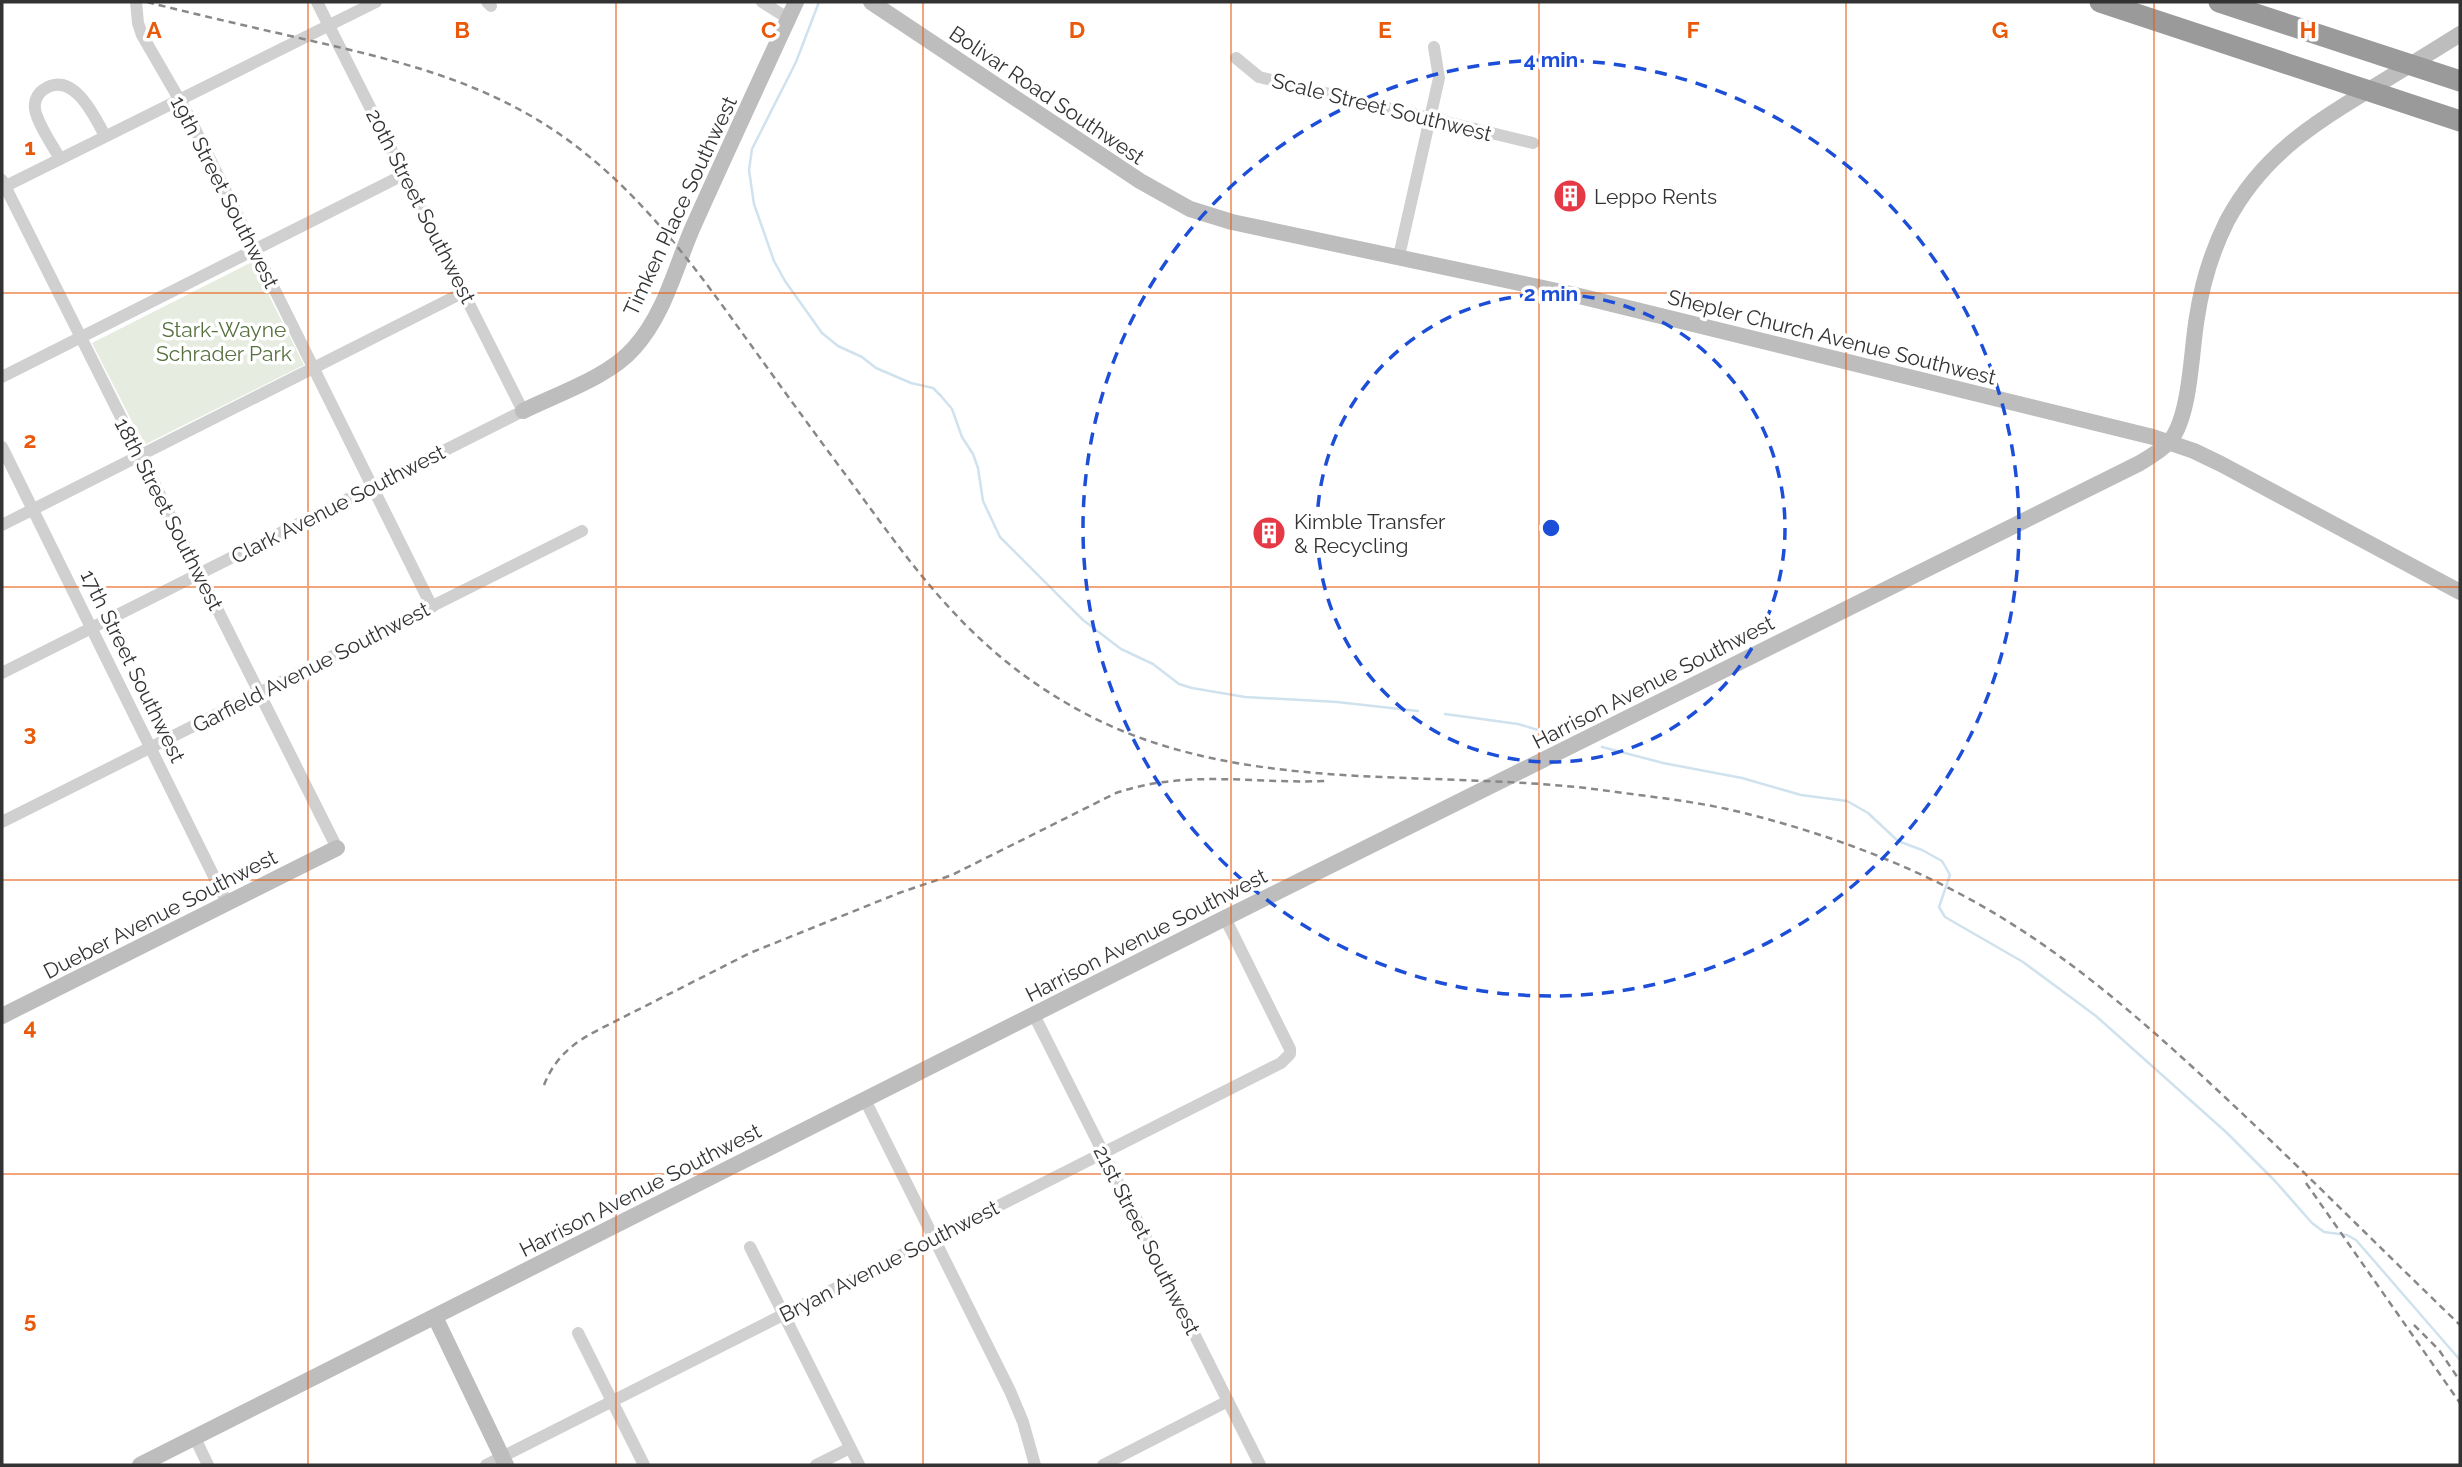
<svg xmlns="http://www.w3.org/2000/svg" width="2462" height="1467" viewBox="0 0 2462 1467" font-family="Raleway,sans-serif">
<rect width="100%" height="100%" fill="#fff"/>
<polygon fill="#e6ecdf" points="252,262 304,365 144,445 92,343"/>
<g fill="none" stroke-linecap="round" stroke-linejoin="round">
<g stroke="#cfe2ee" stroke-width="2.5">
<polyline points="819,2 796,62 752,149 749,170 754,204 774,261 785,281 822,333 838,346 862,357 876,368 911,383 933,388 941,396 952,409 962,437 973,454 978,468 983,501 1000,537 1083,620 1121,649 1153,664 1179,684 1192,688 1245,697 1337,702 1418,711"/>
<polyline points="1445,714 1518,724 1561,737"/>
<polyline points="1602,747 1663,763 1742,778 1801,795 1847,801 1868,813 1898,841 1922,850 1942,861 1950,875 1939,907 1945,917 2023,962 2096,1016 2226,1132 2275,1181 2312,1223 2324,1232 2347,1235 2356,1240 2460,1360"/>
</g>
<g stroke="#d0d0d0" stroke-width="12">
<polyline points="136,2 138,23 142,35 186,111 432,607"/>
<polyline points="487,2 491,6"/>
<polyline points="762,2 789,19"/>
<polyline points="1236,58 1259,77 1533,143"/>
<path d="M60,159C53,146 37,123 35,109C34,102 37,94 43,90C72,68 95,117 105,136"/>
<polyline points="2,180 337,848"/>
<polyline points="2,188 376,2"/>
<polyline points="1399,256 1439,78 1434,47"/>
<polyline points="2,377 405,174"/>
<polyline points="2,447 227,903"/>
<polyline points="2,525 464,292"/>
<polyline points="2,673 523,411 317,2"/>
<polyline points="2,822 582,531"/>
<polyline points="1034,1015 1260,1465"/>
<polyline points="865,1100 1010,1391 1023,1422 1035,1465"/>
<polyline points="750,1247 859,1465"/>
<polyline points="578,1333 644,1465"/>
<polyline points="195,1438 208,1465"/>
<polyline points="486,1465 1281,1063 1290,1054 1290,1049 1225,918"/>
<polyline points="816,1465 850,1448"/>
<polyline points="1103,1465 1228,1401"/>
</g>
<g stroke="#bdbdbd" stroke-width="16">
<polyline points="871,2 1140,181 1190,209 1232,222 1571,294 2153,437 2194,451 2221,464 2460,592"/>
<path d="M523,411C557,394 609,377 634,348C664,315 675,269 692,229C726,153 761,78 796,2"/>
<polyline points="2,1016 337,848"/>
<polyline points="435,1317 506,1465"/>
<path d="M140,1465L1225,918L2140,463C2150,457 2162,450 2170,441C2191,415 2191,350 2197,317C2202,284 2212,251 2227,221C2261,157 2310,126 2369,90C2400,71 2430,53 2460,34"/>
</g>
<g stroke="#9a9a9a" stroke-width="21">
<polyline points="2100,2 2460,121"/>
<polyline points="2219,2 2460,81"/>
</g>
<g stroke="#888" stroke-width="2.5" stroke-dasharray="7 5" stroke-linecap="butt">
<path d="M147,2C210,18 274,32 338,47C418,66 489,86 558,133C629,182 680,247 730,316C771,373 812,430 854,486C918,574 971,648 1068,704C1230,799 1424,767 1602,790C1643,796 1686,800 1727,809C1806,827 1892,857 1964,896C2063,949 2147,1024 2229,1101C2307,1174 2383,1251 2460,1325"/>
<path d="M544,1085C555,1057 574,1042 600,1029L750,953L899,893L952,875L1116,793C1187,769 1253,784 1326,781"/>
<polyline points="2306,1183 2460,1403"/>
<polyline points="2414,1325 2439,1350 2460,1381"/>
</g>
</g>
<path fill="none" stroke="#e8590c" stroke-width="2" stroke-opacity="0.55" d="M308,2V1465M616,2V1465M923,2V1465M1231,2V1465M1539,2V1465M1846,2V1465M2154,2V1465M2,293H2460M2,587H2460M2,880H2460M2,1174H2460"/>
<g fill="none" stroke="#1d4ed8" stroke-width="3.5" stroke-dasharray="12 9">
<circle cx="1551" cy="528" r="234"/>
<circle cx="1551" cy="528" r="468"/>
</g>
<defs>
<symbol id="building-disc" viewBox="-11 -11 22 22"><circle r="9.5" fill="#e63946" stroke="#fff"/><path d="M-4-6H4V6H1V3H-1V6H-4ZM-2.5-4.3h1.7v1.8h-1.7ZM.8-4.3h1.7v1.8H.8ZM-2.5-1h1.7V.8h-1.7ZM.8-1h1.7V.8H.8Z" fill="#fff"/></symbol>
</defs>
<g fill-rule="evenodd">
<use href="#building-disc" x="1551" y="177" width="38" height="38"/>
<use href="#building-disc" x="1250" y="514" width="38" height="38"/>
</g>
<g text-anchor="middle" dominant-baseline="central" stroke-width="7" stroke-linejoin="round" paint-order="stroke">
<g font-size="21" fill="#333" stroke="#fff">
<text transform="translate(1047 95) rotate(34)">Bolivar Road Southwest</text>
<text transform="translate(1382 107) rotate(14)">Scale Street Southwest</text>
<text transform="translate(225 192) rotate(63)">19th Street Southwest</text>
<text transform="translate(421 206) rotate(63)">20th Street Southwest</text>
<text transform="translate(680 206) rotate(-65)">Timken Place Southwest</text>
<text transform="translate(1832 337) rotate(14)">Shepler Church Avenue Southwest</text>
<text transform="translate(338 504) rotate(-27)">Clark Avenue Southwest</text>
<text transform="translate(169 514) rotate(63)">18th Street Southwest</text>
<text transform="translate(133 666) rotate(64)">17th Street Southwest</text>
<text transform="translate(311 667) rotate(-27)">Garfield Avenue Southwest</text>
<text transform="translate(1653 682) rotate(-27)">Harrison Avenue Southwest</text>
<text transform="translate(160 914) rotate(-27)">Dueber Avenue Southwest</text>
<text transform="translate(1146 935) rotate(-27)">Harrison Avenue Southwest</text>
<text transform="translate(640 1190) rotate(-27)">Harrison Avenue Southwest</text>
<text transform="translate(1147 1240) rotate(63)">21st Street Southwest</text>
<text transform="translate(889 1261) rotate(-27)">Bryan Avenue Southwest</text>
</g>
<g font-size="21" fill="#333" stroke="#fff" text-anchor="start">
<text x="1594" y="196">Leppo Rents</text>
<text x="1294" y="521">Kimble Transfer<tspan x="1294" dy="24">&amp; Recycling</tspan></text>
</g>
<g font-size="21" fill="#56703f" stroke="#fff">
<text x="224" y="329">Stark-Wayne<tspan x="224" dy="24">Schrader Park</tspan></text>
</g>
</g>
<g font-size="23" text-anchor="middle" font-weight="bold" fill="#e8590c" stroke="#fff" stroke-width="7" stroke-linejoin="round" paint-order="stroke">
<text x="154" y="38">A</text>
<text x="462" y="38">B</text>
<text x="769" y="38">C</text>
<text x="1077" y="38">D</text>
<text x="1385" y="38">E</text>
<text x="1693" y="38">F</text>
<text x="2000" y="38">G</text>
<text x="2308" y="38">H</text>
<text x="30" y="155">1</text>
<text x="30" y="448">2</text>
<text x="30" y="741">3</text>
<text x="30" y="1035">4</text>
<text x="30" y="1328">5</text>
</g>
<circle cx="1551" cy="528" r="10" fill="#1d4ed8" stroke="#fff" stroke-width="3.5"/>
<g font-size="21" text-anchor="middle" font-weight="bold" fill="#1d4ed8" stroke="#fff" stroke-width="7" stroke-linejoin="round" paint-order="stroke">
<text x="1551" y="67">4 min</text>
<text x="1551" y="301">2 min</text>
</g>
<rect width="2462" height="1467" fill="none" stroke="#333333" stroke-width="7"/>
</svg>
